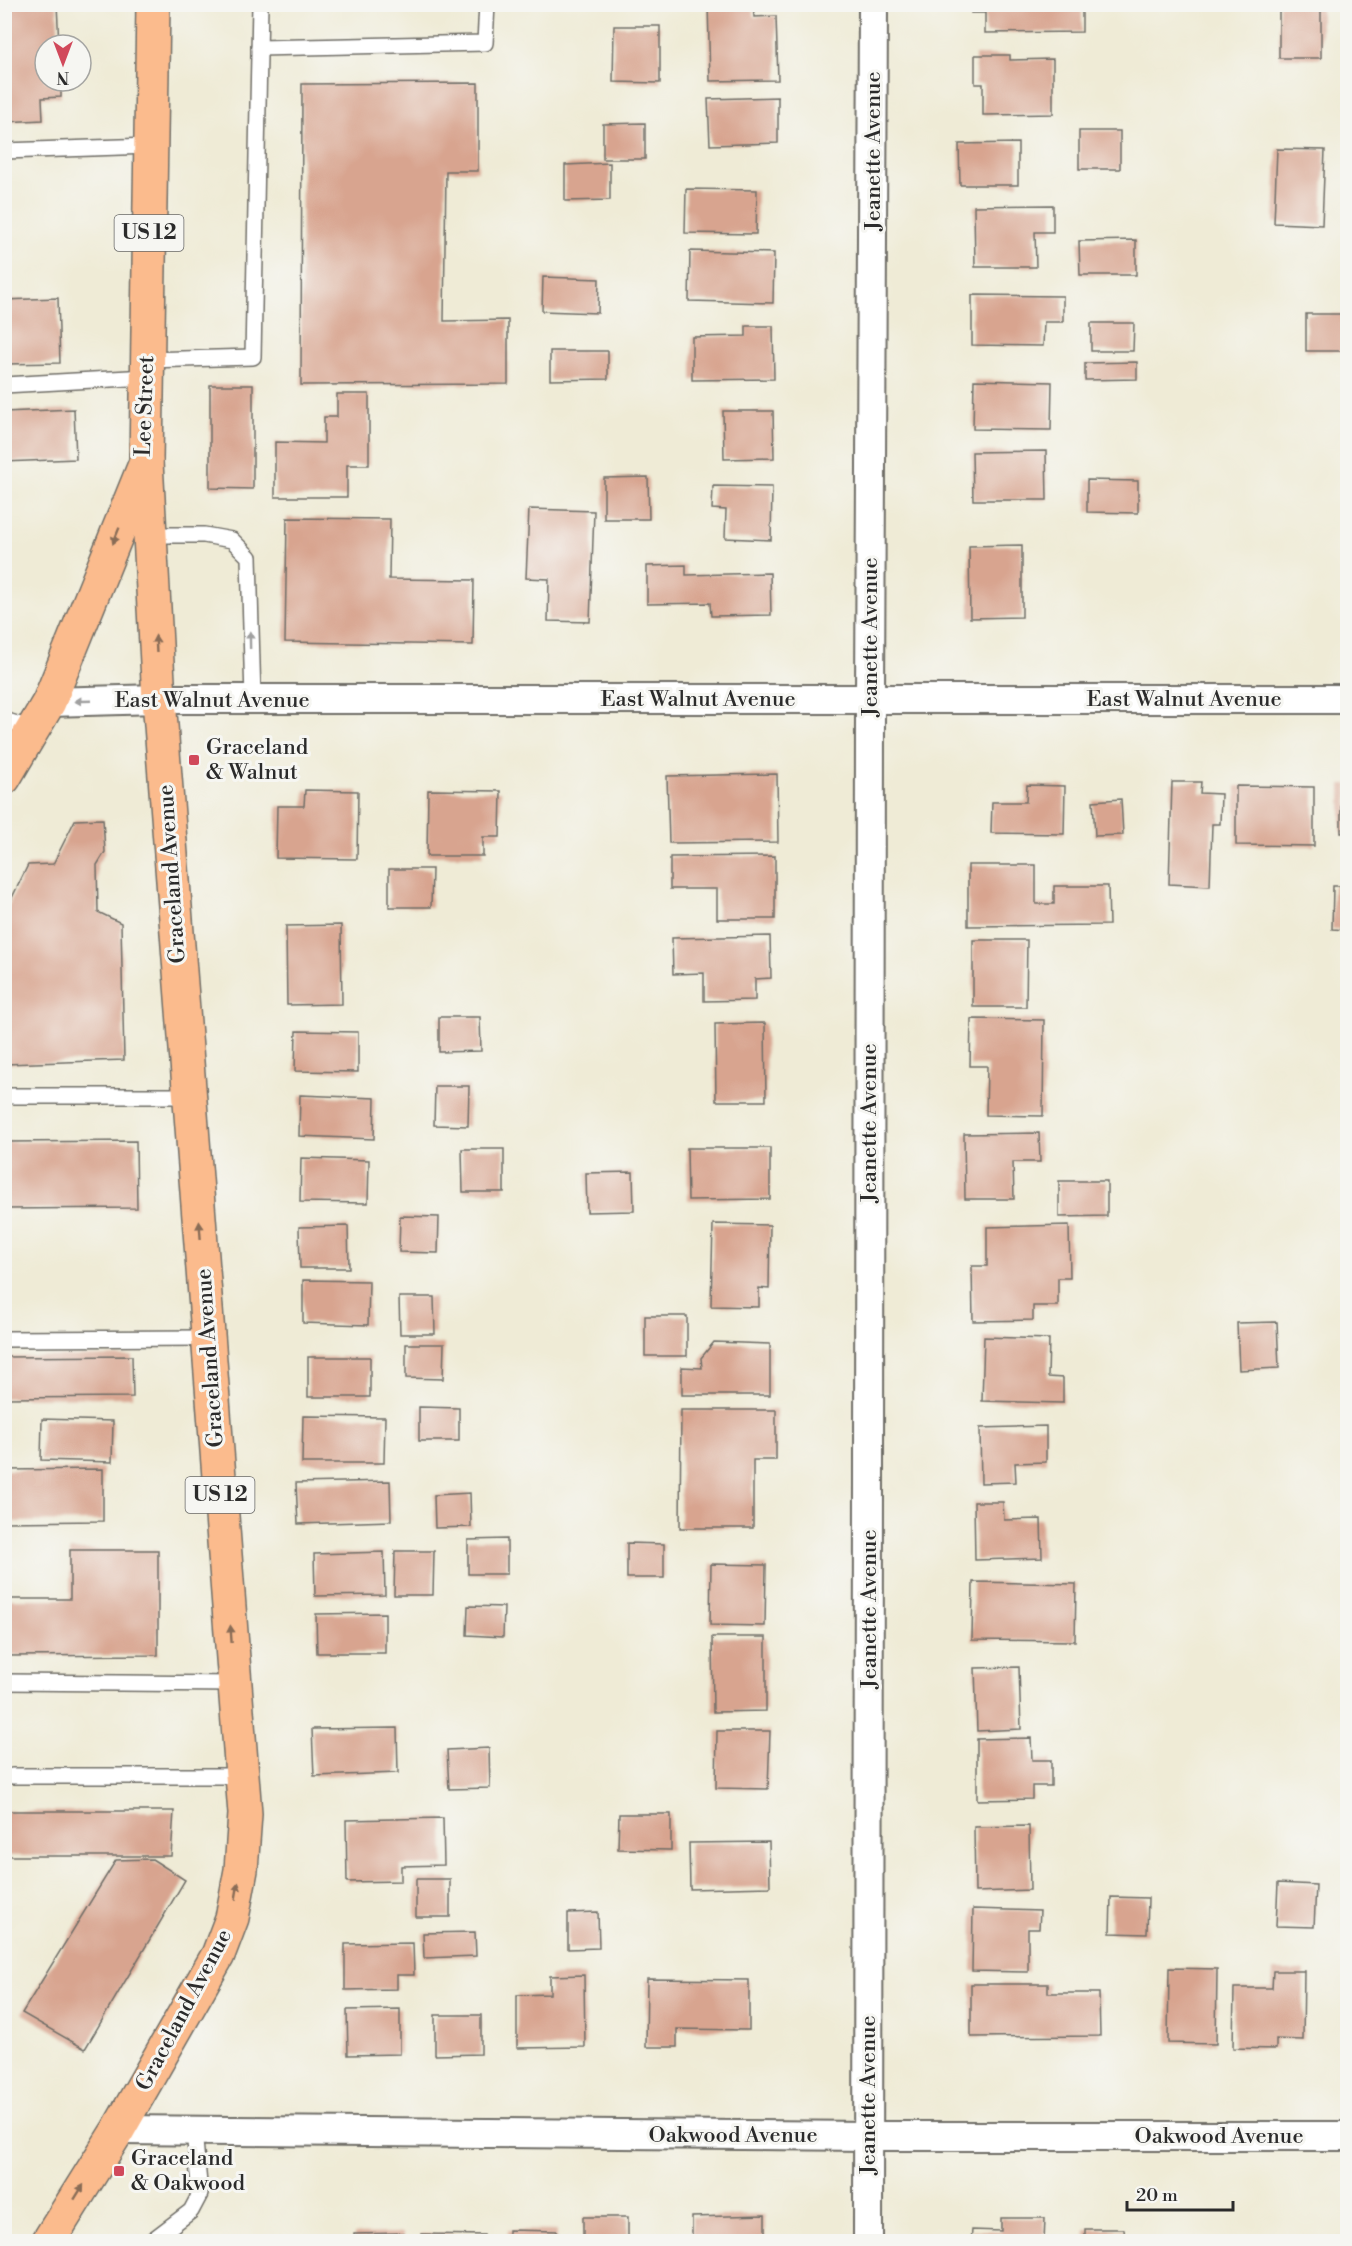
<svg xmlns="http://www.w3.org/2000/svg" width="1352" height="2246" viewBox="0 0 1352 2246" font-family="'Libre Bodoni',serif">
<rect width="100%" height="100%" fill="#f6f6f2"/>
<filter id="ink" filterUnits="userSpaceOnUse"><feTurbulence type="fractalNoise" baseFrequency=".0167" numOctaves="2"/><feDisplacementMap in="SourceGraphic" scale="12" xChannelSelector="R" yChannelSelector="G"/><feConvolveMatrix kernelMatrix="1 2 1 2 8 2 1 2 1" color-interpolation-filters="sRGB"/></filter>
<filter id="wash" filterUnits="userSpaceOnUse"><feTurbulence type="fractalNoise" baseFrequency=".008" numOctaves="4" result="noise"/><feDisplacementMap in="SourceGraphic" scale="24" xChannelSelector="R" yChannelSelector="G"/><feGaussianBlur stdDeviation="1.35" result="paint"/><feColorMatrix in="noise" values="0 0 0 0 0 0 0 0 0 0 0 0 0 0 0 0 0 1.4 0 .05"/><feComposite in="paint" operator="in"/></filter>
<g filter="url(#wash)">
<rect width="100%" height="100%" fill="#efebd6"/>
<g id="blocks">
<g fill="#d8a48f">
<polygon points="4,4 57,4 59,45 45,45 45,81 61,81 61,97 42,98 43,120 4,122"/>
<polygon points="708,4 753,4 754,17 776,16 778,80 710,81"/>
<polygon points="970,4 1082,4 1082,32 985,33 985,13 971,13"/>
<rect x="1279" y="4" width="42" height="54"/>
<polygon points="614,26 660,26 660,83 613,82"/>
<polygon points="975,55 1010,55 1010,60 1053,59 1053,114 983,115 983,84 975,84"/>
<polygon points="478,83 478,171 446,171 444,321 508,320 508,384 301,385 302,84"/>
<polygon points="778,97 778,143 710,145 708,99"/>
<polygon points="645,123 645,159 603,159 603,124"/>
<rect x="1079" y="131" width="41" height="38"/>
<polygon points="1018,143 1018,185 960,185 959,144"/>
<polygon points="1277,149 1325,150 1322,225 1274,223"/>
<polygon points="610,163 610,200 565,201 565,165"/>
<polygon points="686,189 757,190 756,234 685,233"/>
<polygon points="1053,205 1053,232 1035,232 1036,267 975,267 974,206"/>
<polygon points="1136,240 1136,275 1080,275 1079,241"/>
<polygon points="690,251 774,253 773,303 689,301"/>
<polygon points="543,277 599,279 598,313 542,311"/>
<polygon points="972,295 1063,296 1063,322 1044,322 1043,346 972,345"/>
<polygon points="58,298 60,363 4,364 4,300"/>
<rect x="1306" y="314" width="38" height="37"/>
<polygon points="1091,323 1134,323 1133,351 1091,351"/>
<polygon points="746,326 773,326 774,379 692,380 692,337 746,336"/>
<polygon points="550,351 608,351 608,379 550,380"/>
<polygon points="1137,362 1137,379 1085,380 1085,363"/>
<polygon points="974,380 1052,382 1051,430 973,429"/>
<polygon points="210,385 253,385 253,489 210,488"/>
<polygon points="337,394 369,394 369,465 347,465 347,497 275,497 275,442 324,443 324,417 337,417"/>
<polygon points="74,409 76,459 4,462 4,412"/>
<polygon points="723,411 773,411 774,458 724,459"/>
<polygon points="1046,451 1047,500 973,500 972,452"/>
<polygon points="648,477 649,519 604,519 604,478"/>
<polygon points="1087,480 1138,481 1138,513 1087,512"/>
<polygon points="713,486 772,487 771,540 725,538 726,510 712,509"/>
<polygon points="529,509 594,511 590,622 548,621 549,579 526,578"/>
<polygon points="287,518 390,519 389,579 474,580 473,645 285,642"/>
<polygon points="1022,545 1022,617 970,618 969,546"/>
<polygon points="686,565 686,575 770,573 771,615 711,616 710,603 647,604 647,566"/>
<polygon points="777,774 778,842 669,843 667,776"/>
<polygon points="1172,782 1201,782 1200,793 1221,794 1220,824 1212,824 1210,886 1169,884"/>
<rect x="1341" y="784" width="7" height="49"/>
<polygon points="1027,785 1065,786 1064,834 991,833 992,802 1026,802"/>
<polygon points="1236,786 1314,787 1314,846 1236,845"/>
<polygon points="305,790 358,791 357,859 276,858 277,806 304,806"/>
<polygon points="428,790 501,791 500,837 483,837 483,856 427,856"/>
<polygon points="1121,799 1123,835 1095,836 1093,801"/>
<polygon points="103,819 105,852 97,865 98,912 121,923 124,1060 5,1064 5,912 28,865 53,864 75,820"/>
<polygon points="775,856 775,919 717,919 717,889 670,889 670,857"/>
<polygon points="968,865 1036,865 1036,904 1054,904 1054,886 1108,886 1109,925 968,926"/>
<polygon points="389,869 432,869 431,907 389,907"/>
<polygon points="1333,886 1348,886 1348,930 1332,929"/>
<polygon points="341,925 342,1004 287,1005 286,926"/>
<polygon points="770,936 771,978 755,979 755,1000 704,1001 704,973 673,974 672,938"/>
<polygon points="973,940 1027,940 1026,1007 973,1007"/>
<polygon points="439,1017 480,1017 481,1051 439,1052"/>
<polygon points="971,1019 1044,1020 1043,1116 986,1115 987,1066 970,1066"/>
<polygon points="765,1023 766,1101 716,1101 715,1024"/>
<polygon points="296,1031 358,1032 358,1072 295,1071"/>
<polygon points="435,1086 469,1086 468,1126 434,1125"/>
<polygon points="300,1095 375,1098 374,1139 299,1136"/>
<polygon points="1039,1133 1040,1162 1013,1162 1014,1199 965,1199 964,1134"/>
<polygon points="136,1141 137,1208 4,1209 4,1142"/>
<polygon points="687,1148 770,1148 770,1199 688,1200"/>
<polygon points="462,1149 504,1149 504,1192 463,1192"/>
<polygon points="301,1158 369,1160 368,1203 300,1202"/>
<polygon points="633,1172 634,1211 587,1212 586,1173"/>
<polygon points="1059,1181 1107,1181 1107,1216 1059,1217"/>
<polygon points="400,1216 439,1217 438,1253 399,1252"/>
<polygon points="713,1224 770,1225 769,1289 759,1288 759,1307 711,1306"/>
<polygon points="1069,1225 1070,1278 1058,1278 1058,1306 1033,1306 1033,1320 973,1321 972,1266 987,1266 987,1227"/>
<polygon points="348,1226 349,1268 300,1268 299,1227"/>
<polygon points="303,1280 369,1281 368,1325 303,1323"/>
<polygon points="399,1297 434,1297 435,1334 400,1334"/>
<rect x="645" y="1316" width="42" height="40"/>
<polygon points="1277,1322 1279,1368 1239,1370 1237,1323"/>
<polygon points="984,1337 1049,1339 1048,1377 1063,1378 1063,1403 982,1401"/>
<polygon points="714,1342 770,1344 770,1395 682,1395 682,1367 702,1368 701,1358"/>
<polygon points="406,1344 444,1344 443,1379 406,1378"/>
<polygon points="132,1356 133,1397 4,1398 4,1357"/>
<rect x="308" y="1357" width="62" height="40"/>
<polygon points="419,1407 459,1408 459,1441 419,1441"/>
<polygon points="681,1410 776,1410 776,1460 753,1460 753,1528 680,1528"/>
<polygon points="303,1416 385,1417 384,1463 302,1463"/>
<polygon points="42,1419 113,1421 112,1462 41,1460"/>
<polygon points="1046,1426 1046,1462 1015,1463 1016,1482 981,1483 980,1428"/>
<polygon points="103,1469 103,1521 4,1522 4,1470"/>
<polygon points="390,1481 391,1521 298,1524 296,1483"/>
<polygon points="470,1493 471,1527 435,1528 434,1495"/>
<polygon points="974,1502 1003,1502 1004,1520 1041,1519 1042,1558 975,1560"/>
<polygon points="507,1539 507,1574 468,1574 468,1540"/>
<polygon points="627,1543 664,1544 664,1578 627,1578"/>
<polygon points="70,1550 158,1550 158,1655 4,1656 4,1599 70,1599"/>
<polygon points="395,1551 434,1551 433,1595 394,1595"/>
<polygon points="384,1552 385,1595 315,1596 314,1554"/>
<polygon points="711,1564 766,1565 765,1626 710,1625"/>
<polygon points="973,1582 1076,1584 1075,1641 972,1640"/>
<polygon points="468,1606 504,1607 503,1637 467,1635"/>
<polygon points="385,1613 385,1653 317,1653 316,1614"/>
<polygon points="712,1637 766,1637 766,1711 713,1712"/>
<polygon points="1019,1667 1021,1729 977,1731 975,1668"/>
<polygon points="397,1728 398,1773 314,1776 312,1729"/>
<polygon points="717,1731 770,1731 768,1789 716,1788"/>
<polygon points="1031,1738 1032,1760 1051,1760 1051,1786 1032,1786 1032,1799 977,1800 977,1739"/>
<polygon points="489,1748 490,1788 449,1789 447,1750"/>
<polygon points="4,1811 174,1811 171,1856 4,1856"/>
<polygon points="619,1814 671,1814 671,1850 618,1849"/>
<polygon points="443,1818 444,1865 401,1866 401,1881 347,1882 346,1820"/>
<polygon points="1029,1826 1030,1890 975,1892 974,1827"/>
<polygon points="769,1842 770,1887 690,1889 689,1843"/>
<polygon points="152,1859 185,1880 85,2049 22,2013 116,1860"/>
<rect x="416" y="1879" width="34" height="38"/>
<polygon points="1278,1883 1316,1885 1314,1927 1276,1926"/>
<polygon points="1111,1897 1148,1898 1147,1934 1110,1933"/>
<polygon points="973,1909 1040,1911 1039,1929 1028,1929 1028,1972 972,1971"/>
<polygon points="598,1912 599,1948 568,1949 568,1913"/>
<polygon points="475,1932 476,1956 424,1958 423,1933"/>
<polygon points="413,1943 414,1975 397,1975 397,1989 345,1990 345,1944"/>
<polygon points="1169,1968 1217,1969 1216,2044 1168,2043"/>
<polygon points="1273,1971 1304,1971 1303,2040 1276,2039 1276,2049 1233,2048 1234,1988 1272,1988"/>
<polygon points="584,1975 585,2047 517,2048 517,1995 550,1994 550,1976"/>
<polygon points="647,1979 749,1980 749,2030 677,2029 677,2047 646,2047"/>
<polygon points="971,1984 1048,1984 1048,1993 1099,1993 1100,2036 971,2037"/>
<polygon points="400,2009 400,2054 348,2055 347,2010"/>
<polygon points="435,2015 481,2015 481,2054 435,2055"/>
<polygon points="765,2215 765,2242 692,2242 692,2217"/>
<rect x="583" y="2217" width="45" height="25"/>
<polygon points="1001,2218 1045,2218 1044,2242 971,2242 972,2230 1001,2231"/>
<polygon points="1085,2229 1124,2229 1125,2242 1085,2242"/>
<polygon points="508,2230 557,2231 557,2242 508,2242"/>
<polygon points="403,2233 403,2242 354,2242 354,2234"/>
<polygon points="421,2234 484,2235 484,2242 421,2242"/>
</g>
</g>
</g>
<g filter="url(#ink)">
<use href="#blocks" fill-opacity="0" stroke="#706e67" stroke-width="1.5"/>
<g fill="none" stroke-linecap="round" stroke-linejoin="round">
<defs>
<g id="lane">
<polyline points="259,48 485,43 487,4"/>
<polyline points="4,151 150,146"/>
<polyline points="147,360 253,357 260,4"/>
<polyline points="4,385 147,377"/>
<polyline points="150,535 204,535 232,540 249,557 253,699"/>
<polyline points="4,720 33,729"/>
<polyline points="4,1096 190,1096"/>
<polyline points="4,1339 208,1338"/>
<polyline points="4,1682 235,1684"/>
<polyline points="12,1776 242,1776"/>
<polyline points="150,2242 191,2211 200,2194 194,2131"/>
</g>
<g id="street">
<polyline points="49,702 159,699 1348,699"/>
<polyline points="118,2130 868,2136 1348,2136"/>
<polyline points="868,2242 870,699 873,4"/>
</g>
<g id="primary">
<polyline points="4,778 49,702 146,462 153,4"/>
<polyline points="48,2242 118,2130 218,1955 232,1918 241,1870 245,1814 159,699 146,462"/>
</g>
</defs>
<use href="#lane" stroke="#706e67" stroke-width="18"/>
<use href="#street" stroke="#706e67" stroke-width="32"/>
<use href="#primary" stroke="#706e67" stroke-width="36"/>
<use href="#lane" stroke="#fff" stroke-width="15"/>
<use href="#street" stroke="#fff" stroke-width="28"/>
<use href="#primary" stroke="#fbbb8d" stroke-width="33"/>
</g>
<defs><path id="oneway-solid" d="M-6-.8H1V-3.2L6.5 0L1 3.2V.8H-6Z" transform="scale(1.5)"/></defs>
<g fill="#896c57">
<use href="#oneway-solid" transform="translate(116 536) rotate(112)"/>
<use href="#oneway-solid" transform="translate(156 644) rotate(-93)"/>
<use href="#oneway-solid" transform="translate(200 1230) rotate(-94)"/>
<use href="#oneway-solid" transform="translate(231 1634) rotate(-94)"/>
<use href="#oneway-solid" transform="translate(237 1891) rotate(-80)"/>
<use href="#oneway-solid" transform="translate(79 2192) rotate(-58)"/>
</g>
<g fill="#a0a0a0">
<use href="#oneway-solid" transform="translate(250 640) rotate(-91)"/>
<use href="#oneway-solid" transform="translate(83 701) rotate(178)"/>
</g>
</g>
<g fill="#d1495b" stroke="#f6f6f2" stroke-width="2">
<rect x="188" y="754" width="12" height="12" rx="3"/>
<rect x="113" y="2165" width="12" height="12" rx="3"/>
</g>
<g text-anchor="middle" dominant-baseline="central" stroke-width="6" stroke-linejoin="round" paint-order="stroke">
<g fill="#f6f6f2" stroke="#686867" stroke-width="1.5">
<rect x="114.5" y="215" width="69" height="36" rx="4.5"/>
<rect x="185.5" y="1477" width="69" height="36" rx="4.5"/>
</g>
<g font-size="21" font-weight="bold" fill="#2b2b2b">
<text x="149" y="233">US 12</text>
<text x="220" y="1495">US 12</text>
</g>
<g font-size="22" fill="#2b2b2b" stroke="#f6f6f2">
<text transform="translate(873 151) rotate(-90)">Jeanette Avenue</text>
<text transform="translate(145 406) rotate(-88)">Lee Street</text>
<text transform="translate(870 637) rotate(-90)">Jeanette Avenue</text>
<text x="698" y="699">East Walnut Avenue</text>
<text x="1184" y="699">East Walnut Avenue</text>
<text x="212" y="700">East Walnut Avenue</text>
<text transform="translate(172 874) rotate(-94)">Graceland Avenue</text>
<text transform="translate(869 1123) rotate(-90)">Jeanette Avenue</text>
<text transform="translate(210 1358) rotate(-94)">Graceland Avenue</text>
<text transform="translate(869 1609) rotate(-90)">Jeanette Avenue</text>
<text transform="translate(184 2010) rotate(-62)">Graceland Avenue</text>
<text transform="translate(868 2095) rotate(-90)">Jeanette Avenue</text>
<text x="733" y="2135">Oakwood Avenue</text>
<text x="1219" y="2136">Oakwood Avenue</text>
</g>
<g font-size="22" fill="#2b2b2b" stroke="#f6f6f2" text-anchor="start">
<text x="206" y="747">Graceland<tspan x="206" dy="25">&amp; Walnut</tspan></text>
<text x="131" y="2158">Graceland<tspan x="131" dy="25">&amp; Oakwood</tspan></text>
</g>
</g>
<rect width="1352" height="2246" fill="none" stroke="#f6f6f2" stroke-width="24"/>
<g transform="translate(63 63) rotate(180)"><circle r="28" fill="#f6f6f2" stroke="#a5a5a2" stroke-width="1.5"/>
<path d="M0-4.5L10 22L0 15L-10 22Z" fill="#d1495b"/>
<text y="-9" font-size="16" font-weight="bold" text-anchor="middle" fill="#2b2b2b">N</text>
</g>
<path d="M1127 2201v9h106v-9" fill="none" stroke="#2b2b2b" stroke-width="3"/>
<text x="1136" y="2201" font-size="18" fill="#2b2b2b" stroke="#f6f6f2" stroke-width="4.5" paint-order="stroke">20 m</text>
</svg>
